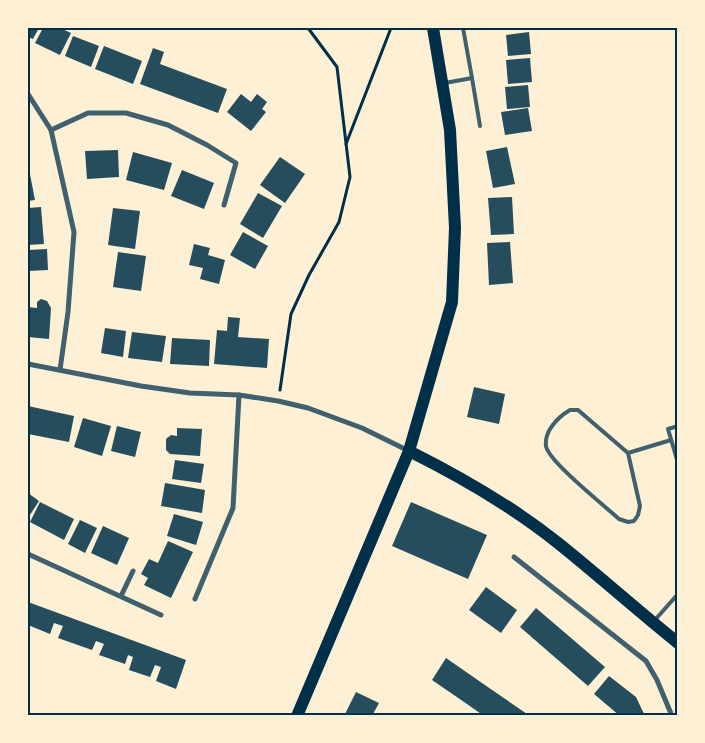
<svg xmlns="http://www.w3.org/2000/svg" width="705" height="743" viewBox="0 0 705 743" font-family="Figtree,sans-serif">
<rect width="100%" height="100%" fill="#fdf0d5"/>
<g fill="#264d5e">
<polygon points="28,28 39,28 33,39 28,37"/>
<polygon points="43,28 60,28 71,33 60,55 35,43"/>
<polygon points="529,32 531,54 508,56 506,35"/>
<polygon points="73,36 99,46 91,67 65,56"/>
<polygon points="104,46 142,61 133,84 95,69"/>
<polygon points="153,48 164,52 160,64 227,89 218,113 140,84"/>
<polygon points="530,58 532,82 508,84 506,60"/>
<polygon points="528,85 530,107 507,109 505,87"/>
<polygon points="241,94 251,102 257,94 267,102 262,109 266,112 251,131 227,112"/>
<polygon points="528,108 532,131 505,135 501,112"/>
<polygon points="507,147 515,184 493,188 486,151"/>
<polygon points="118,150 119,177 87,179 85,151"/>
<polygon points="133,152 172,163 164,190 126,180"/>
<polygon points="280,157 305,174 285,203 260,185"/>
<polygon points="28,164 35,200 28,201"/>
<polygon points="182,170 214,183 204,209 171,196"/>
<polygon points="258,193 282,206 263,238 240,224"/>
<polygon points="512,197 514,234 491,235 488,198"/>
<polygon points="41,207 44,244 28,245 28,208"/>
<polygon points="113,208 140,211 135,249 108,245"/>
<polygon points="243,232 268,246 255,269 230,255"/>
<polygon points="510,242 513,283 489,285 487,243"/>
<polygon points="194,244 210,248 208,255 225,260 219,284 200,279 203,268 189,265"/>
<polygon points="47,249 48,270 28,271 28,250"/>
<polygon points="118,252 146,256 141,291 113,287"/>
<polygon points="41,299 47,301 51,308 49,339 28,337 28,307 37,308 37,302"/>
<polygon points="228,317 240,318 238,337 269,339 267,368 214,364 217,330 227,331"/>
<polygon points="105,328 126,331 123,357 101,353"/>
<polygon points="132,332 166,336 162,362 128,358"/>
<polygon points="172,338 210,340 209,366 170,364"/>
<polygon points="474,387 505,394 499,424 467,417"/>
<polygon points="28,406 74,416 69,442 28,434"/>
<polygon points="83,418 111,426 102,456 74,447"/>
<polygon points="117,426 141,432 135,457 111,451"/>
<polygon points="177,428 202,429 200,456 170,454 166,450 166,439 171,435 177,436"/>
<polygon points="175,460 204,464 201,483 172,479"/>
<polygon points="165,483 205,490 202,513 161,506"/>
<polygon points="28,493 39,501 28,518"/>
<polygon points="40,502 74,519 64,540 30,522"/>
<polygon points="411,502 487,535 468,579 392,546"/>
<polygon points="174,514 203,522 196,545 167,536"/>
<polygon points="80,520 97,528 85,553 68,544"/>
<polygon points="103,526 129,538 117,565 91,553"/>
<polygon points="168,541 193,552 171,598 144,585 148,578 141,574 149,559 158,563"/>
<polygon points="486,587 517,610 501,633 469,610"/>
<polygon points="28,602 186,660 176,689 156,681 161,667 155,665 150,677 129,670 133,657 128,655 125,664 99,655 104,644 96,641 92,650 58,638 63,626 54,623 50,634 28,625"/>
<polygon points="536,608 605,667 588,686 520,627"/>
<polygon points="446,658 482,683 530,716 484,716 467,704 432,680"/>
<polygon points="609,676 636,697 645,716 620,716 594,694"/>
<polygon points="356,692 379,703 372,716 344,716"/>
</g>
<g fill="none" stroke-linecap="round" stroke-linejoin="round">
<g stroke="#003049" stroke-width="3">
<polyline points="346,144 391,28"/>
<polyline points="280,390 291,314 309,275 339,222 350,177 337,67 308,28"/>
</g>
<g stroke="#3f606c" stroke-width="4">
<polyline points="463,28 472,78"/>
<polyline points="445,83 472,78 480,126"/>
<path d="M570,410H578L628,453L640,506L638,515L634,521L628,522L619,519C606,507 548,461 546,446C544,431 558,417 570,410Z"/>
<polyline points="678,426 668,429 678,463"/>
<polyline points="628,453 671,440"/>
<polyline points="654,621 678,594"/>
</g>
<g stroke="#3f606c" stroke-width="5">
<polyline points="28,94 51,130 74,232 68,312 60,370"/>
<polyline points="51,130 88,113 126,113 168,125 207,145 236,163 224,205"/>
<polyline points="28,364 141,386 190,393 239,395 278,401 308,408 362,428 409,451"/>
<polyline points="28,554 161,615"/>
<polyline points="514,557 646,661 657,680 672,716"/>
<polyline points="121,596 133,571"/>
<polyline points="195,599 233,508 239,395"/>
</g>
<g stroke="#003049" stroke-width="12">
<path d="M409,451C461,477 512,506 558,543C598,575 637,610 678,643"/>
<polyline points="297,716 409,451 452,302 455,228 450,130 433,28"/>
</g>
</g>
<rect width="705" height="743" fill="none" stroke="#fdf0d5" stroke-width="58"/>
<rect x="29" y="29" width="647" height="685" fill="none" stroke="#003049" stroke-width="2"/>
</svg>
